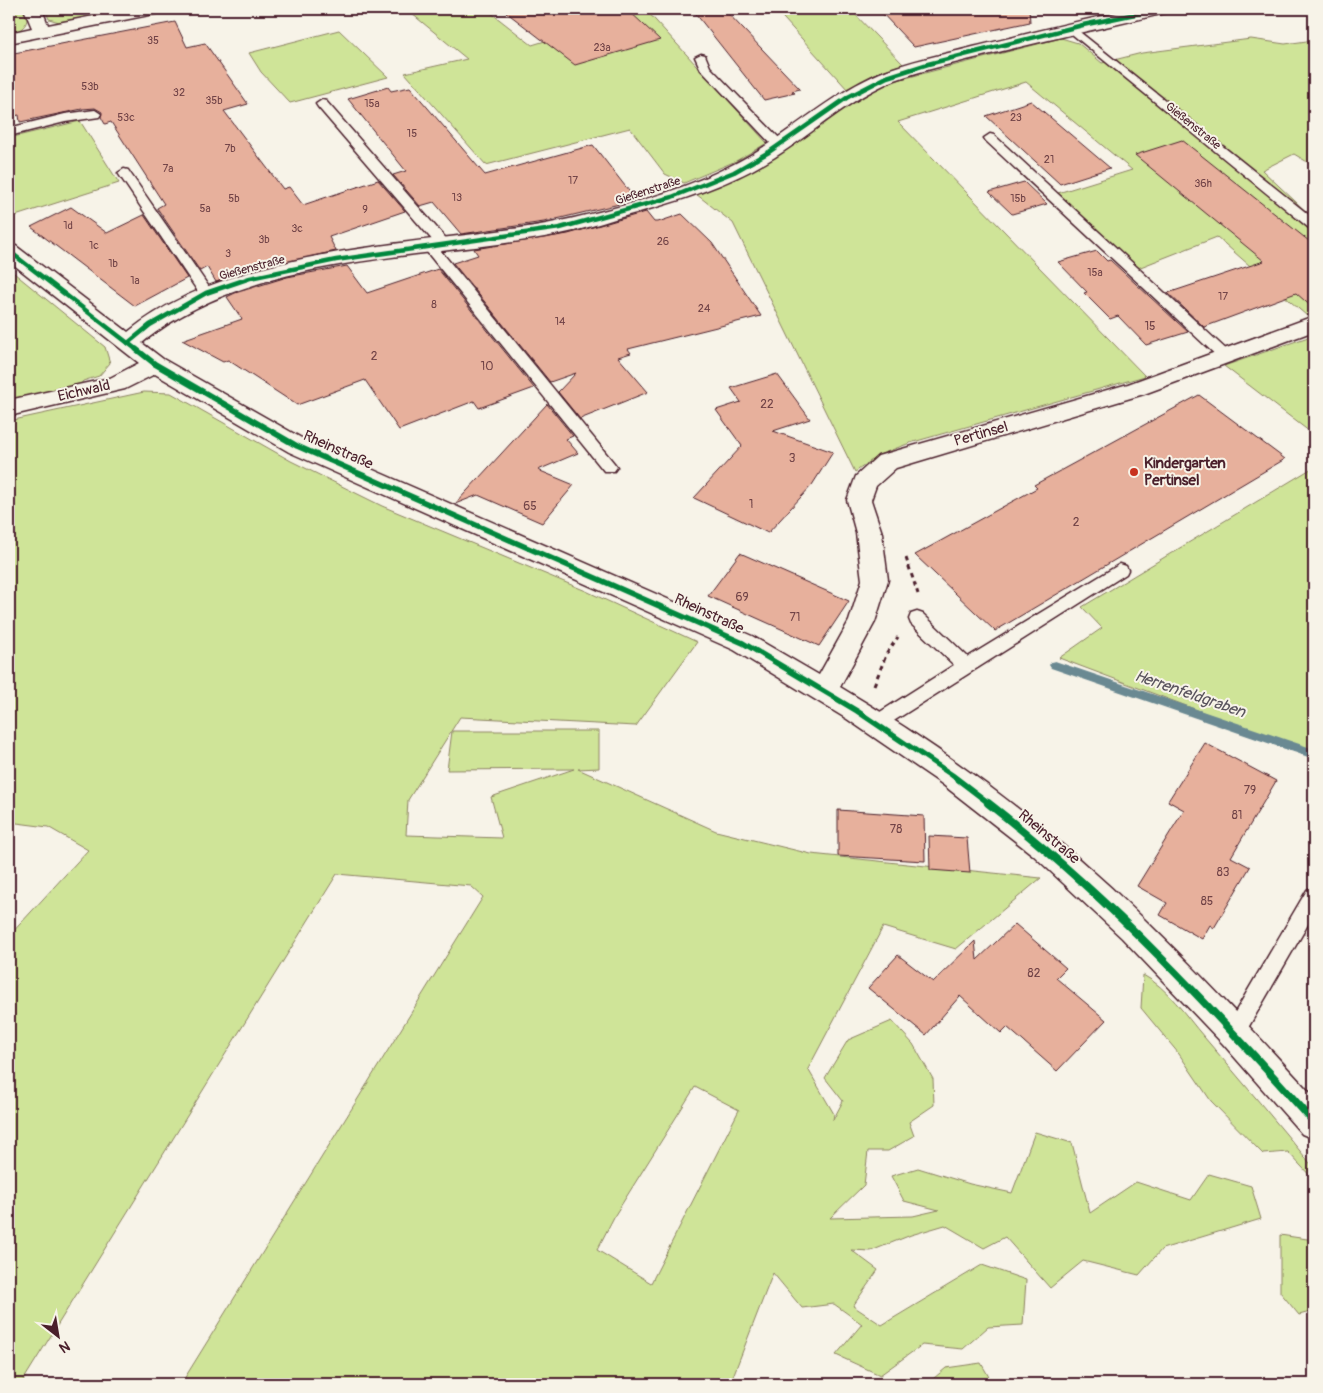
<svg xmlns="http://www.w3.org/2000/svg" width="1323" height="1393" viewBox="0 0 1323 1393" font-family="Pangolin,sans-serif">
<rect width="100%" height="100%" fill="#f7f3e8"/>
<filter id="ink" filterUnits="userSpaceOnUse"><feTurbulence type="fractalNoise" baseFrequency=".02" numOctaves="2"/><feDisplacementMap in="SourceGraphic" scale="10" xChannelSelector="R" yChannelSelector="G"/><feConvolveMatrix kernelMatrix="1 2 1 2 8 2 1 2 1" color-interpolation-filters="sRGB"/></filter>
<g filter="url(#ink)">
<g fill="#cfe498" stroke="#8c8262" fill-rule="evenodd">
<path d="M9,9H25C31,24 23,30 9,34Z"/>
<polygon points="45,9 137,9 59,22 49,19"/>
<polygon points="406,9 486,9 532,45 646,10 767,143 736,161 684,183 665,174 630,128 486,165 405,73 467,59"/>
<polygon points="775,9 850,9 903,64 876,73 848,90"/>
<polygon points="339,30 388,77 290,103 261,72 249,53"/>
<polygon points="1061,38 1078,43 1102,63 1142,53 1251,39 1285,44 1314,40 1314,166 1294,154 1262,170 1314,219 1314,314 1307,316 1217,237 1138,268 1058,193 1132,170 1026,82 898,122 1145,376 910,443 881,454 855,472 733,223 696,194 731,179 863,95 886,83"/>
<polygon points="80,121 119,183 9,218 9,138"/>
<polygon points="9,269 105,347 110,363 99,376 83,381 79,387 9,400"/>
<polygon points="1314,335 1314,435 1224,366"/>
<path d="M144,392L171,393L291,461L382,506L586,591L697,642L636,726L460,717L408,800L406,835L502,838L491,797L574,769L447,770L452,731H599V768L578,769L716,831L811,854L1041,878L956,949L883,927L808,1069L834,1114L833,1120L843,1101L825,1078L848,1040L892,1021L913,1044L933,1079L934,1105L909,1122L914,1136L888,1151H868L864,1185L830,1218L913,1216L939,1210L904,1201L891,1176L918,1168L970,1184L1012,1193L1035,1132L1072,1143L1090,1213L1136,1182L1191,1200L1209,1174L1251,1186L1261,1219L1162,1249L1139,1275L1083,1261L1050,1288L1005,1237L984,1248L945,1225L911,1235L871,1251L851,1250L878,1270L853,1306L882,1325L982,1265L1026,1280L1023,1325L988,1327L963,1349L922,1345L880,1375L836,1355L862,1324L834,1304L802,1308L773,1273L730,1384H181L483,897L471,886L337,874L21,1384H9V936L88,850L48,827L9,822V421ZM695,1087L739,1110L651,1283L597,1250L615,1215Z"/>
<polygon points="1314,467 1314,751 1237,725 1059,658 1102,628 1082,607"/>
<path d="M1143,975C1168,988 1185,1015 1204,1037C1241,1080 1278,1124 1314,1168V1180L1288,1152L1263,1154L1211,1101L1179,1054L1141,1008Z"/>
<polygon points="1280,1235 1314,1240 1314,1311 1299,1315 1280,1292"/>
<polygon points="981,1363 993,1384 927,1384 946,1368"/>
</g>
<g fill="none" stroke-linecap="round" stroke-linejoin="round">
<polygon fill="#6a8992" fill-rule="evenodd" points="1055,661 1314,749 1314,759 1051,668 1049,665 1051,662"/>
</g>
<g fill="#e7b09c" stroke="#4a1f2b">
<polygon points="502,9 627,9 660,40 575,65"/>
<polygon points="692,9 724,9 800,89 792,91 795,93 764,100"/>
<polygon points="878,9 1029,9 1030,22 914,47"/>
<polygon points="175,22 187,47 205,43 248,104 224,111 283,189 289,187 303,205 378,180 405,211 329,237 336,251 255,269 216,282 207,267 200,271 157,208 164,204 111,122 105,124 101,117 102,112 95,108 82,109 20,122 19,115 9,117 9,54"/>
<polygon points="388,87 391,91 410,87 485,175 593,145 636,200 544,222 461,234 434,202 420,206 393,175 406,171 348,99"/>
<polygon points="1031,101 1110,168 1060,184 986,116"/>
<polygon points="1182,140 1314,245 1314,309 1296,293 1204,327 1168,293 1264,261 1135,155"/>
<polygon points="1024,182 1047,204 1012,214 989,192"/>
<polygon points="71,207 107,233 144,215 187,278 135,306 31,227"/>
<polygon points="646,212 654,222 658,222 682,214 712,243 761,316 628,349 631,353 618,357 648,392 580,419 558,392 576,373 550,382 453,263 478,255 474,249 568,234"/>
<polygon points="1097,251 1107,261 1110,260 1188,332 1146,345 1118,316 1110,319 1084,293 1087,292 1058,262"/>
<polygon points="347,266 367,293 438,269 534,388 479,408 474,401 399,430 365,380 297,405 228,360 223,362 182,340 242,319 227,297 235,293 287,277"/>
<polygon points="777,374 810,419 773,431 833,452 812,485 768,533 694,498 742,446 716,410 741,402 731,388"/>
<polygon points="1199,395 1285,459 995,631 915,555 1037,488 1034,485"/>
<polygon points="547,404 573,436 566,439 578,453 538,470 574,485 542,523 478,495 455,504"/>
<polygon points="740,553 849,601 819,646 708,596"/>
<polygon points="1205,743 1276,781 1231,857 1250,867 1214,928 1210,925 1202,939 1160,915 1167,903 1137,886 1184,810 1168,801"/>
<polygon points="838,810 924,816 925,861 838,856"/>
<polygon points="929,836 967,838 970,873 930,870"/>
<polygon points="1015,924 1066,968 1056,978 1106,1020 1057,1071 1007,1027 1001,1033 960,996 926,1035 868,988 898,955 933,982 975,941 977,960"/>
</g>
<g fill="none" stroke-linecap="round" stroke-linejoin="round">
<defs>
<g id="lane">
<polygon points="1071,25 1314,219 1314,229 1309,228 1067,30 1067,26"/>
<polygon points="701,54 705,55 710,67 783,142 785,145 783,148 775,148 701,70 695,57"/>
<polygon points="322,100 326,101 450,243 452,246 450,249 440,249 318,107 316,104"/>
<polygon points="95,110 101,114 99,117 65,122 9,136 9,128 65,114"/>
<polygon points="990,134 994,135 1230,353 1232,356 1230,359 1220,359 986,141 984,138"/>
<polygon points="124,169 128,170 211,290 213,293 211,296 201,296 118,173"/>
<polygon points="431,244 436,245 614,463 617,467 614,471 604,471 426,251 424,248 426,245"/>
<polygon points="1120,564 1126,566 1128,570 1126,574 881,729 875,731 869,729 866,724 869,719 954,665 911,624 909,619 911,614 917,612 923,614 968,657"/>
<polygon points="1314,887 1314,914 1241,1040 1234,1043 1227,1040 1224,1033 1227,1026 1307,890"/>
</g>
<g id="street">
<polygon points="24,9 42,9 48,25 129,9 163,9 160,13 154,14 9,43 9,33 32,28"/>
<path d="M1135,9H1168L1165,13C1103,28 1041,41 979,57C951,64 922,70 895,80C850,98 815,132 775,157C727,187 673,203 618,218C599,224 580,230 560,234C425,261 252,252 142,343L163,359L305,440L752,636L819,675L849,621L862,580L856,533L847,500L856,476L878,456L1128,384L1314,316V331L1144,394L896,468L876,486L871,500L882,533L888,580L875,622L840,687C950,752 1053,830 1144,919C1203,976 1259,1037 1314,1097V1139L1302,1134L1223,1044L1122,938L1033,855L942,784L847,719L734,650L289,452L155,374L125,389L9,416V400L110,378L139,363L9,261V245L16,246L128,332C223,255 379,247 497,231C518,228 540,226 560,221C629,206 702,186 762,148C801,123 836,92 880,73C909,61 942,55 973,47C1027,34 1081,20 1135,9Z"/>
</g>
</defs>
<use href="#lane" stroke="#4a1f2b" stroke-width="3"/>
<use href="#street" stroke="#4a1f2b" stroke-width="3"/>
<g stroke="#4a1f2b" stroke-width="3" stroke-dasharray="4.5 4" stroke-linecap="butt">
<polyline points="906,558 918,594"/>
<polyline points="874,685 887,653 898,637"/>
</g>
<use href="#lane" fill="#f7f3e8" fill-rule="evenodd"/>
<use href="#street" fill="#f7f3e8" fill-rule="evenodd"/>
<defs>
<g id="cycleway-far2">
<polyline points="9,251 137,350"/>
<polyline points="128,343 150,325 206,293 250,278 336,260 560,228 672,197 734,172 769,152 848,97 887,77 928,64 1083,25 1159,9"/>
</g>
<polyline id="cycleway-far1" points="136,349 155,364 297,446 743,643 857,711 952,775 990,804"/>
<path id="cycleway" d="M988,803C1110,898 1211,1007 1314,1122"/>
</defs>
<use href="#cycleway-far2" stroke="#f7f3e8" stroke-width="7"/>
<use href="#cycleway-far1" stroke="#f7f3e8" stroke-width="9"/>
<use href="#cycleway" stroke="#f7f3e8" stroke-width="11"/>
<use href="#cycleway-far2" stroke="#00873e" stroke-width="4.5"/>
<use href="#cycleway-far1" stroke="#00873e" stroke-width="5.5"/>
<use href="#cycleway" stroke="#00873e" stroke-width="8"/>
</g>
</g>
<circle fill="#c8321e" stroke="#f7f3e8" stroke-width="2" cx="1134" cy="472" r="5"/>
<g text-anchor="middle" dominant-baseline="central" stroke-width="4" stroke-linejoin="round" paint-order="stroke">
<g font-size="11" fill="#714347">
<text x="153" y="40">35</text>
<text x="602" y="47">23a</text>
<text x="90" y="86">53b</text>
<text x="179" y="92">32</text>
<text x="214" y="100">35b</text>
<text x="372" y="103">15a</text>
<text x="126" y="117">53c</text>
<text x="1016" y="117">23</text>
<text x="412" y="133">15</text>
<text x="230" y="148">7b</text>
<text x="1049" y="159">21</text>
<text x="168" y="168">7a</text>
<text x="573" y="180">17</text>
<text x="1203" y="183">36h</text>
<text x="457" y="197">13</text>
<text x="234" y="198">5b</text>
<text x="1018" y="198">15b</text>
<text x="205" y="208">5a</text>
<text x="365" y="209">9</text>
<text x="68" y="225">1d</text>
<text x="297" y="228">3c</text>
<text x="264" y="239">3b</text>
<text x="663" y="241">26</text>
<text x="94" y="245">1c</text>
<text x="228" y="253">3</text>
<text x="113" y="263">1b</text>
<text x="1095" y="272">15a</text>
<text x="135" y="280">1a</text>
<text x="1223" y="296">17</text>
<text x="434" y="304">8</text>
<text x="704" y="308">24</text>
<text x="560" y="321">14</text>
</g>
<g font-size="12" fill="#4a1f2b" stroke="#f7f3e8">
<text transform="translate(1193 126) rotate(39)">Gießenstraße</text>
<text transform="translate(648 191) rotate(-18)">Gießenstraße</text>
<text transform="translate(252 268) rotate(-15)">Gießenstraße</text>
</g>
<g font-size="12" fill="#714347">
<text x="1150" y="326">15</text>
<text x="374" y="356">2</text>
<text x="487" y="366">10</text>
<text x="767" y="404">22</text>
<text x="792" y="458">3</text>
<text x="751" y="504">1</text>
<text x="530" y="506">65</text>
<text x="1076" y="522">2</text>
<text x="742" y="597">69</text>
<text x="795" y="617">71</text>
<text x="1250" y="790">79</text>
<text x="1237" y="815">81</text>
<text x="896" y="829">78</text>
<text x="1223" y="872">83</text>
<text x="1207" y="901">85</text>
<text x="1034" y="973">82</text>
</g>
<g font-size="15" fill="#4a1f2b" stroke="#f7f3e8">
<text transform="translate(84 391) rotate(-13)">Eichwald</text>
<text transform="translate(981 434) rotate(-16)">Pertinsel</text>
<text transform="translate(338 450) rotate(24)">Rheinstraße</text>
<text transform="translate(709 614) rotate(25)">Rheinstraße</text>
<text transform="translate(1049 837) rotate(40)">Rheinstraße</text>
</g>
<g font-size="15" font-weight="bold" fill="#4a1f2b" stroke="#f7f3e8" text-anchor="start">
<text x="1144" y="463">Kindergarten<tspan x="1144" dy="17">Pertinsel</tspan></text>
</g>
<g font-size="16" font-style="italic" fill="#5a545e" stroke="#f7f3e8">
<text transform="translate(1190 694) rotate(19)">Herrenfeldgraben</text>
</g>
</g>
<rect width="1323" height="1393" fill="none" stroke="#f7f3e8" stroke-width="30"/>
<rect x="15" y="15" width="1293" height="1363" fill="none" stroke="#4a1f2b" stroke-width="2" filter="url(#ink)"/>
<g transform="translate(58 1336) rotate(149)" stroke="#f7f3e8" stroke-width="4" paint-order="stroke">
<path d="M0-4L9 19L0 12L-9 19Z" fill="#4a1f2b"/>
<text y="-8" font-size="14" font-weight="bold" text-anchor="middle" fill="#4a1f2b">N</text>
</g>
</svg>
